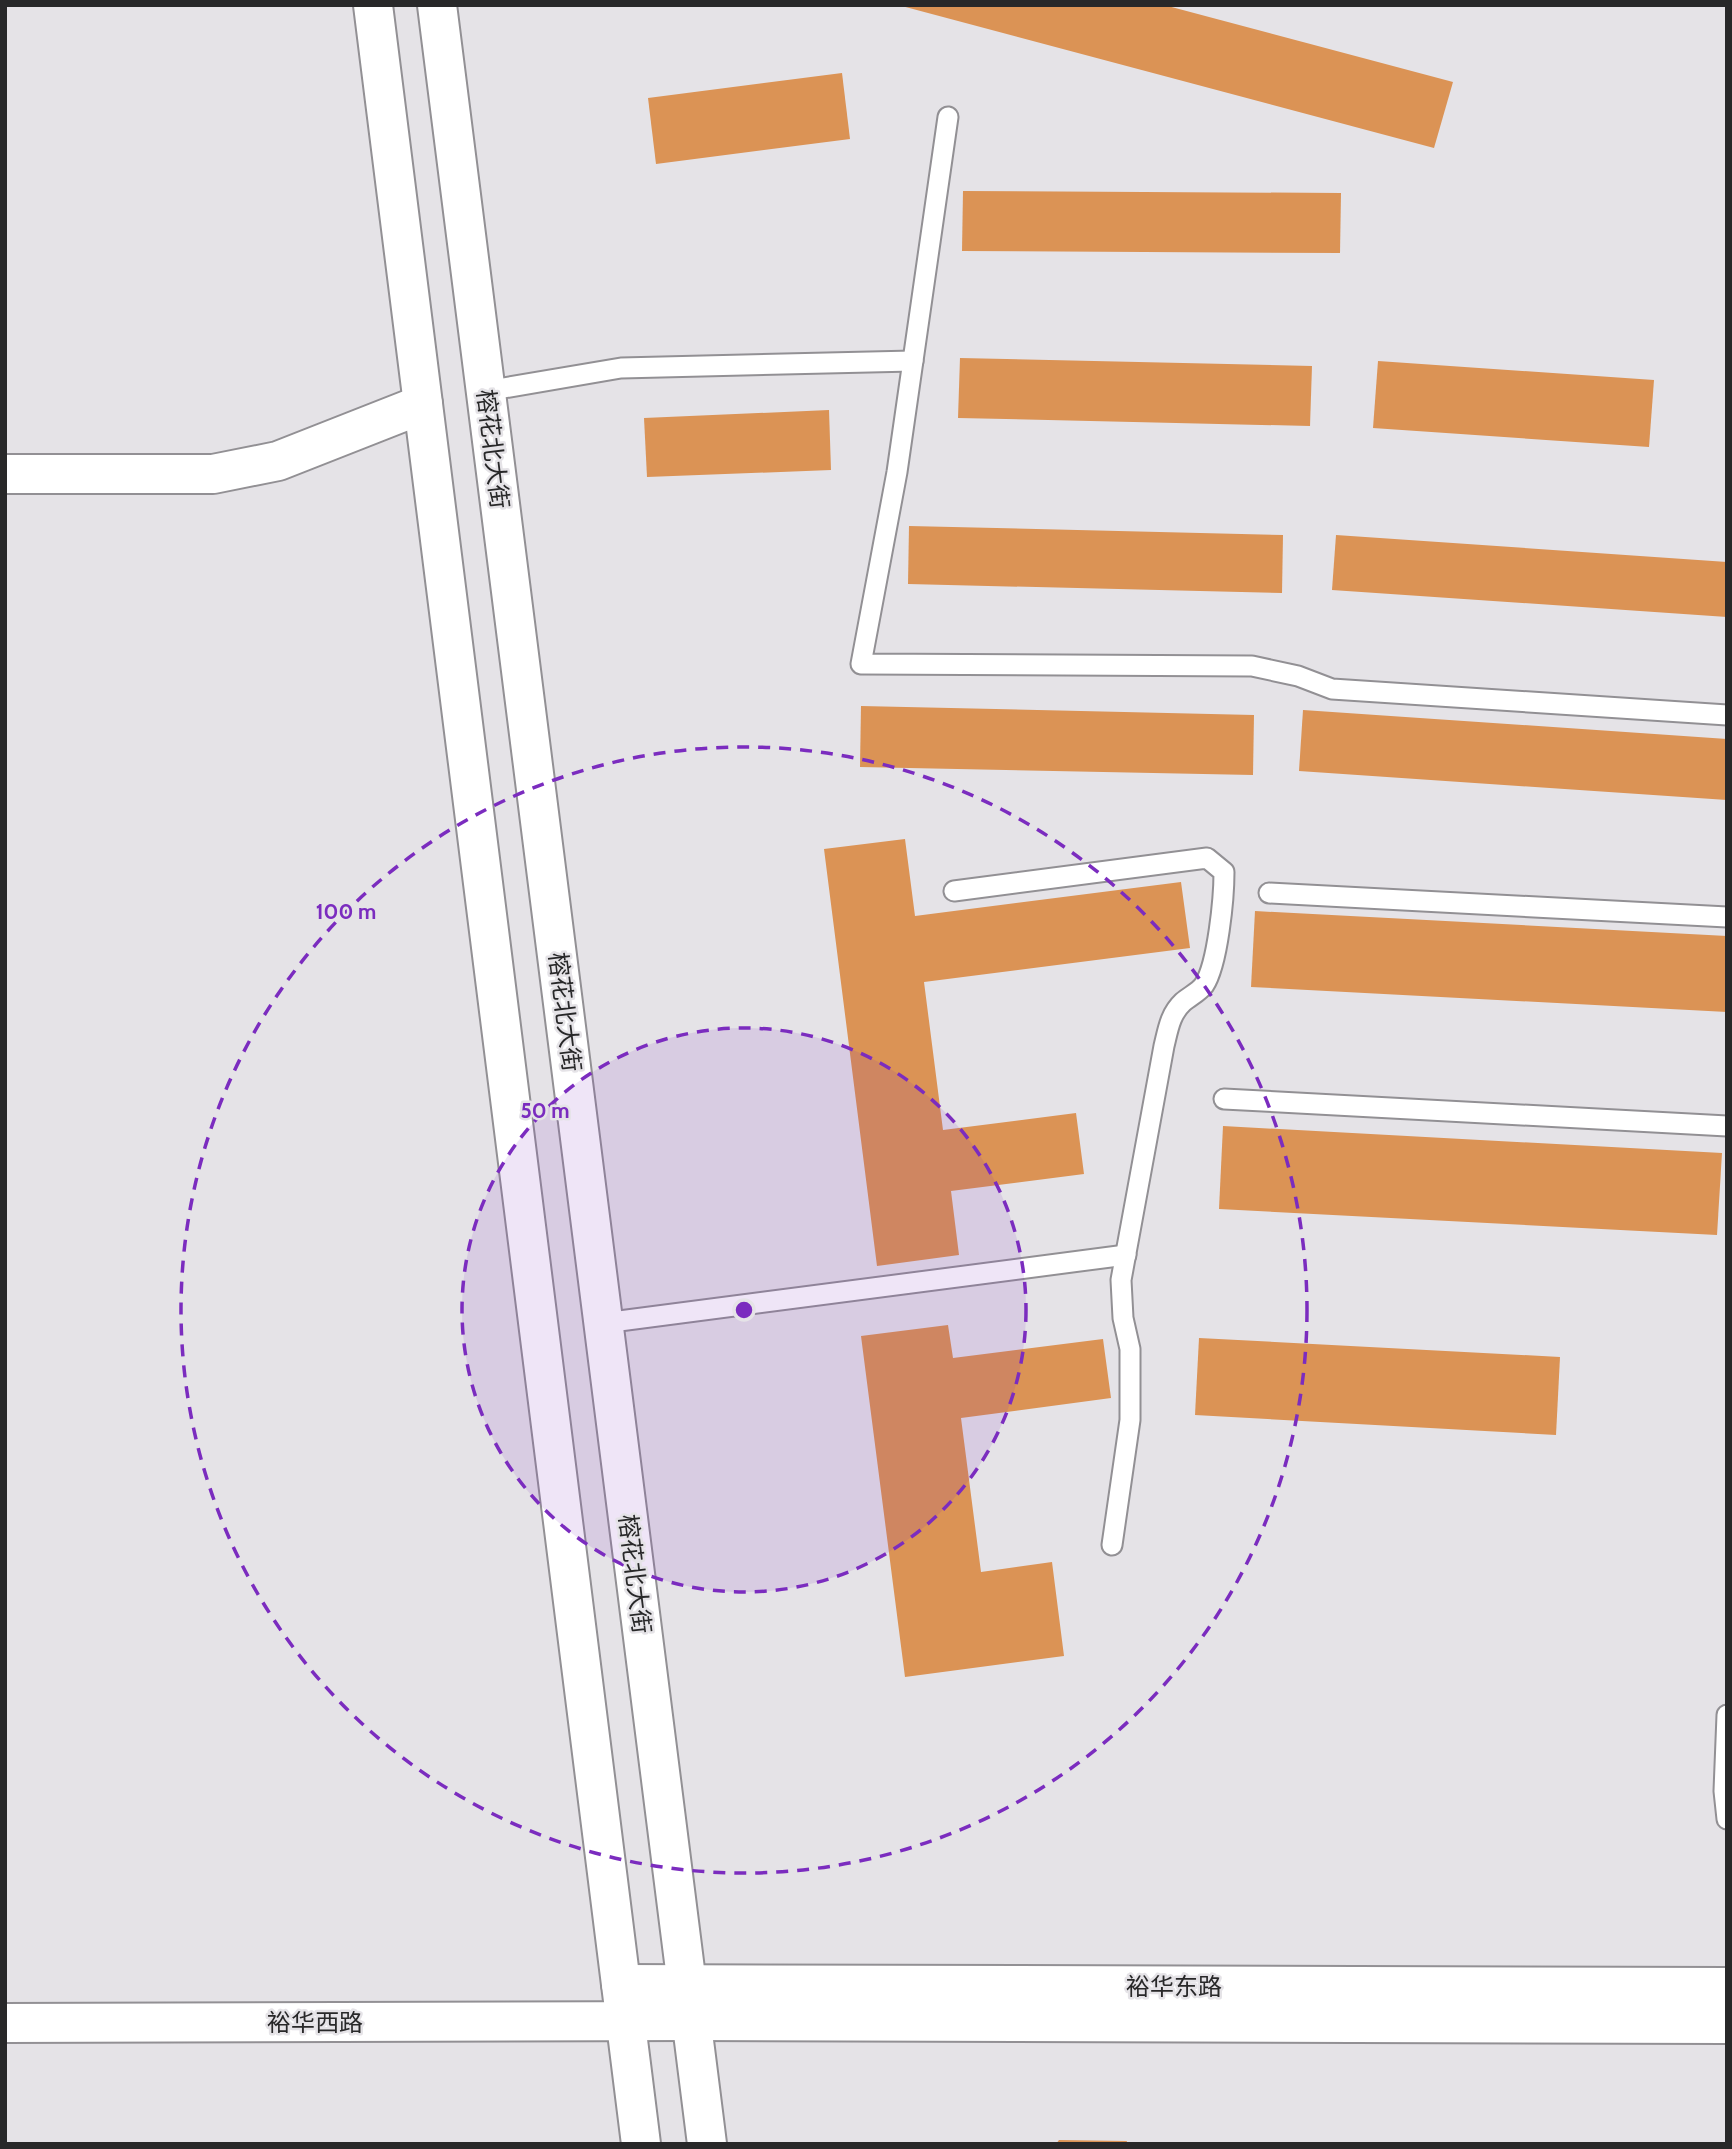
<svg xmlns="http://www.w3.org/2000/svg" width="1732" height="2149" viewBox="0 0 1732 2149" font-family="Cabin,'Noto Sans SC',sans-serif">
<rect width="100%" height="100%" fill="#e5e3e7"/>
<g fill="#db9355">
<polygon points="898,5 1164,5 1453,82 1434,148"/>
<polygon points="842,73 850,139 656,164 648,98"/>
<polygon points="963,191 1341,193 1340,253 962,251"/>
<polygon points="960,358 1312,366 1310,426 958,418"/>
<polygon points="1378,361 1654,380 1649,447 1373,428"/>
<polygon points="829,410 831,470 647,477 644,418"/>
<polygon points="909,526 1283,535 1282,593 908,584"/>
<polygon points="1336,535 1727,562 1727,617 1332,590"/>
<polygon points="861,706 1254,715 1253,775 860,767"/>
<polygon points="1303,710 1727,739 1727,800 1299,771"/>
<polygon points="905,839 915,916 1181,882 1190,948 924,982 943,1130 1076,1113 1084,1174 951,1191 959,1255 877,1266 824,849"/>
<polygon points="1255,911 1727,936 1727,1012 1251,987"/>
<polygon points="1223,1126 1722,1153 1717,1235 1219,1209"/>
<polygon points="948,1325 953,1358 1103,1339 1111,1398 961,1418 981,1572 1052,1562 1064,1656 905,1677 861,1336"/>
<polygon points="1199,1338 1560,1357 1556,1435 1195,1415"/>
<polygon points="1059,2140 1127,2141 1126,2144 1056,2144"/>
</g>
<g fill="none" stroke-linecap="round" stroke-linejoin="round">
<defs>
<g id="service">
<polyline points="948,117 897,472 861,664 1252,666 1298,676 1332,689 1727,715"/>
<polyline points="486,391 621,368 913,361"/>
<path d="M954,891L1207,858L1224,872C1224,897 1218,964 1204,985C1199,992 1190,996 1183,1002C1170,1014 1168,1030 1164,1046L1121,1280L1123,1318L1130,1349V1420L1112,1545"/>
<polyline points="1269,893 1727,917"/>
<polyline points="1224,1099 1727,1126"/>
<polyline points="604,1323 1126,1255"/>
<polyline points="1727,1715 1724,1791 1727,1819"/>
</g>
<polyline id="minor" points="5,474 213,474 278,461 423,404"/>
<g id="tertiary">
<polyline points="621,1984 1727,1987"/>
<polyline points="5,2023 691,2021 1727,2024"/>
</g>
<g id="primary">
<polyline points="373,5 641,2144"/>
<polyline points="437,5 707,2144"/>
</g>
</defs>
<use href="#service" stroke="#929094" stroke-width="23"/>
<use href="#minor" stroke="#929094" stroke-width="42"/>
<use href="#tertiary" stroke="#929094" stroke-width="42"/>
<use href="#primary" stroke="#929094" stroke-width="42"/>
<use href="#service" stroke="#fff" stroke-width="19"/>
<use href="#minor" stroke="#fff" stroke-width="38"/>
<use href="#tertiary" stroke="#fff" stroke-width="38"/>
<use href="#primary" stroke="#fff" stroke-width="38"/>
</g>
<circle cx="744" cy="1310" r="282" fill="#7b2cbf" fill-opacity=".12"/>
<g fill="none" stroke="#7b2cbf" stroke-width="3.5" stroke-dasharray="12 9">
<circle cx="744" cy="1310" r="282"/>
<circle cx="744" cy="1310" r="563"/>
</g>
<g text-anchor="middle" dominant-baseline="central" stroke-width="5" stroke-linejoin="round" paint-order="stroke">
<g font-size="24" fill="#282829" stroke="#e5e3e7">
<text transform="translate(493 449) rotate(83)">榕花北大街</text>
<text transform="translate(565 1012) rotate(83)">榕花北大街</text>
<text transform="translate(635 1574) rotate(83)">榕花北大街</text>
<text x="1174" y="1986">裕华东路</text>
<text x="315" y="2022">裕华西路</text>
</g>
</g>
<circle cx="744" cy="1310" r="10" fill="#7b2cbf" stroke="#e5e3e7" stroke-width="3.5"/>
<g font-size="21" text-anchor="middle" font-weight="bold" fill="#7b2cbf" stroke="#e5e3e7" stroke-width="5" stroke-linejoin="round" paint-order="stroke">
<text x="346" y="919">100 m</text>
<text x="545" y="1118">50 m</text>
</g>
<rect width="1732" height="2149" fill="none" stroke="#282829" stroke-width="14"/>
</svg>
